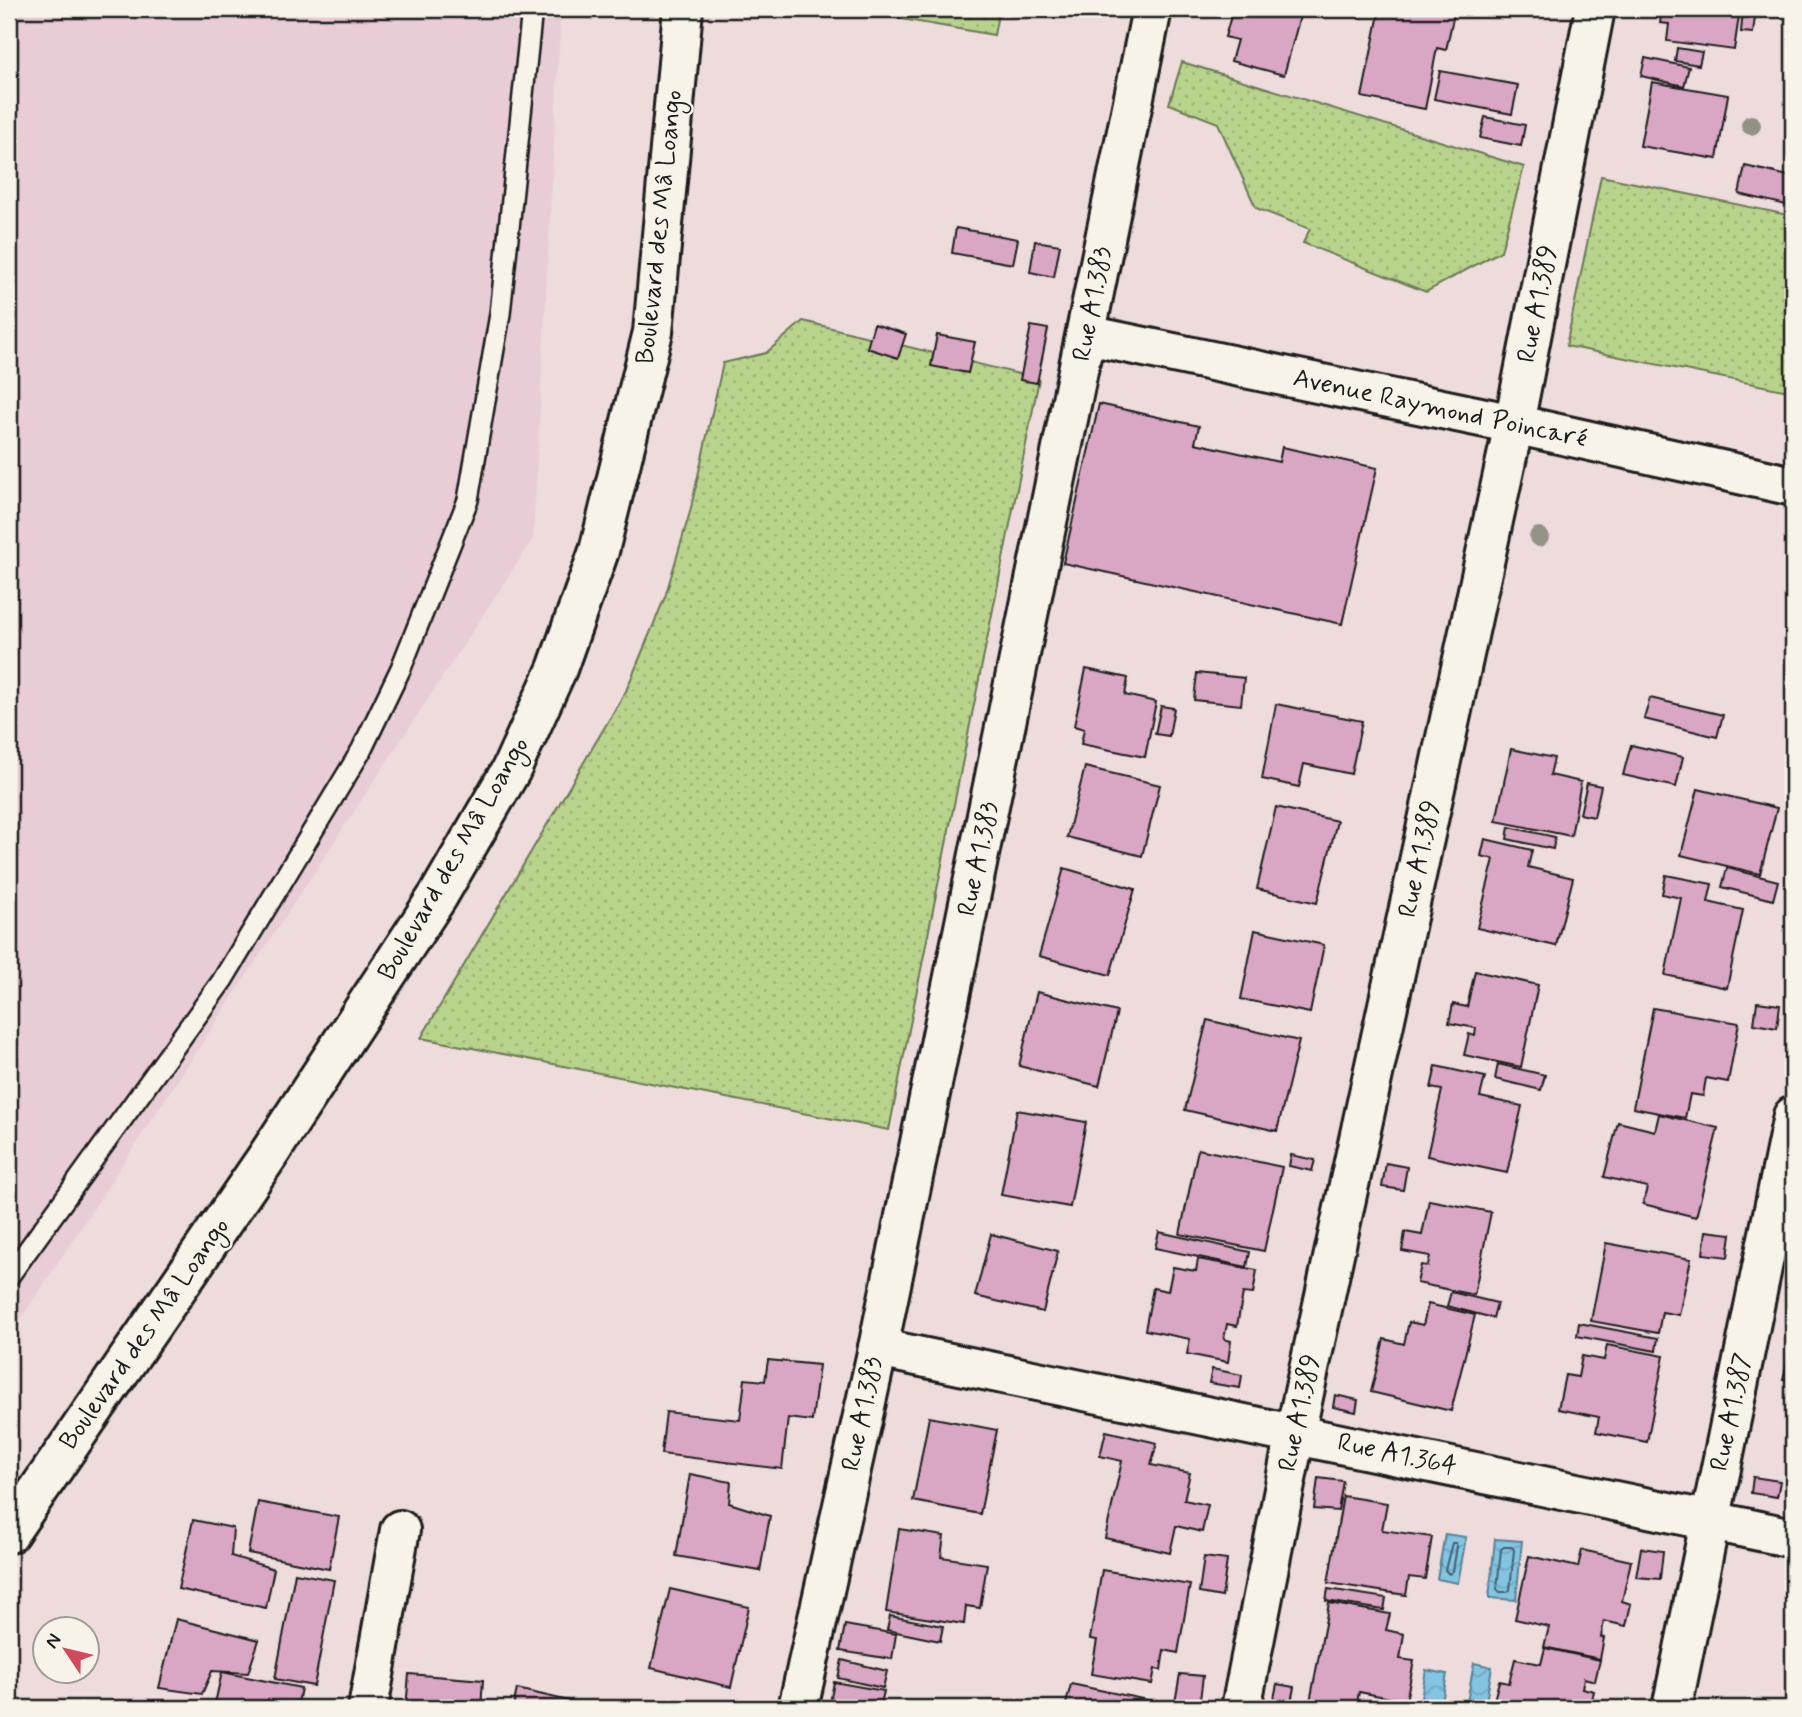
<svg xmlns="http://www.w3.org/2000/svg" width="1802" height="1717" viewBox="0 0 1802 1717" font-family="Mynerve,sans-serif">
<defs>
<pattern id="grass-dots" width="8" height="8" patternUnits="userSpaceOnUse" patternTransform="scale(1.75)"><rect width="8" height="8" fill="#b8d38b"/><path d="M2 2h.1M6 6h.1" fill="none" stroke="#9eb577" stroke-width="1.8" stroke-linecap="round"/></pattern>
<pattern id="water-waves" width="16" height="10" patternUnits="userSpaceOnUse" patternTransform="scale(1.75)"><rect width="16" height="10" fill="#82c4e2"/><path d="M0 5q4-4 8 0t8 0" fill="none" stroke="#70a8c1"/></pattern>
</defs>
<rect width="100%" height="100%" fill="#eedcdd"/>
<filter id="ink" filterUnits="userSpaceOnUse"><feTurbulence type="fractalNoise" baseFrequency=".0143" numOctaves="2"/><feDisplacementMap in="SourceGraphic" scale="14" xChannelSelector="R" yChannelSelector="G"/><feConvolveMatrix kernelMatrix="1 2 1 2 8 2 1 2 1" color-interpolation-filters="sRGB"/></filter>
<g filter="url(#ink)">
<polygon fill="#e8ccd6" points="9,9 561,9 533,539 9,1337"/>
<g fill="url(#grass-dots)" stroke="#6a7854" stroke-width="2">
<polygon points="844,9 999,9 994,35"/>
<polygon points="1182,62 1524,167 1501,251 1426,292 1303,243 1310,229 1256,208 1218,123 1169,104"/>
<polygon points="1601,176 1793,216 1793,392 1566,346"/>
<polygon points="803,321 1039,379 889,1130 421,1038 626,691 665,597 690,512 723,363 766,353"/>
</g>
<g fill="url(#water-waves)" stroke="#598193" stroke-width="2">
<polygon points="1482,9 1527,9 1526,17 1481,11"/>
<polygon points="1445,1534 1466,1537 1458,1583 1437,1579"/>
<polygon points="1495,1539 1522,1541 1516,1600 1489,1598"/>
<polygon points="1474,1663 1492,1667 1485,1708 1466,1708"/>
<polygon points="1426,1670 1447,1674 1441,1708 1419,1708"/>
</g>
<g fill="none" stroke-linecap="round" stroke-linejoin="round">
<g stroke="#455f6b" stroke-width="2">
<polygon points="1452,1543 1456,1543 1457,1546 1453,1571 1449,1574 1445,1570"/>
<polygon points="1504,1547 1512,1547 1514,1550 1510,1590 1507,1592 1500,1592 1497,1589 1501,1549"/>
</g>
</g>
<g fill="#d9a7c4" stroke="#1c1c1c" stroke-width="2">
<polygon points="1233,9 1302,9 1284,75 1231,61 1237,40 1225,37"/>
<polygon points="1380,9 1455,9 1446,50 1437,48 1425,109 1362,97"/>
<polygon points="1662,9 1740,9 1734,50 1667,41 1669,24 1660,23"/>
<polygon points="1743,9 1756,9 1753,33 1741,32"/>
<polygon points="1677,48 1702,52 1699,65 1675,61"/>
<polygon points="1645,58 1689,67 1684,86 1641,76"/>
<polygon points="1440,71 1518,85 1512,114 1434,99"/>
<polygon points="1652,82 1728,95 1717,159 1640,146"/>
<polygon points="1485,117 1525,125 1521,146 1480,138"/>
<polygon points="1745,166 1793,177 1791,206 1739,194"/>
<polygon points="956,228 1018,239 1013,264 952,253"/>
<polygon points="1035,241 1060,245 1054,277 1030,272"/>
<polygon points="874,324 906,334 898,358 867,348"/>
<polygon points="1031,326 1048,329 1037,383 1020,380"/>
<polygon points="937,335 975,342 968,373 931,366"/>
<polygon points="1099,404 1199,426 1195,443 1279,462 1282,447 1377,468 1342,624 1063,563"/>
<polygon points="1086,669 1128,678 1125,695 1156,702 1145,757 1081,744 1084,729 1074,726"/>
<polygon points="1197,673 1244,678 1241,705 1194,700"/>
<polygon points="1650,698 1723,715 1717,737 1644,719"/>
<polygon points="1276,704 1362,721 1351,774 1304,764 1299,787 1262,779"/>
<polygon points="1161,706 1174,708 1169,736 1155,734"/>
<polygon points="1631,745 1683,757 1676,787 1623,775"/>
<polygon points="1511,749 1554,758 1550,775 1581,782 1571,836 1496,821"/>
<polygon points="1085,767 1160,785 1142,856 1067,837"/>
<polygon points="1587,783 1601,786 1594,817 1580,814"/>
<polygon points="1698,789 1777,808 1760,874 1681,855"/>
<polygon points="1276,807 1337,821 1317,903 1257,889"/>
<polygon points="1509,827 1555,837 1553,849 1507,839"/>
<polygon points="1485,839 1532,850 1528,867 1573,878 1556,946 1477,928 1494,859 1481,856"/>
<polygon points="1064,868 1135,889 1110,975 1039,956"/>
<polygon points="1727,868 1778,881 1773,900 1722,887"/>
<polygon points="1666,875 1712,884 1708,902 1743,910 1727,988 1665,975 1681,898 1662,894"/>
<polygon points="1255,930 1324,945 1310,1013 1241,999"/>
<polygon points="1475,971 1538,985 1521,1067 1464,1055 1469,1034 1475,1036 1476,1028 1449,1023 1453,1004 1467,1007"/>
<polygon points="1037,992 1117,1012 1099,1086 1019,1066"/>
<polygon points="1757,1002 1780,1005 1777,1028 1754,1024"/>
<polygon points="1653,1008 1739,1023 1728,1082 1706,1078 1703,1096 1690,1094 1685,1118 1633,1108"/>
<polygon points="1207,1020 1299,1041 1277,1131 1185,1110"/>
<polygon points="1498,1064 1545,1075 1541,1090 1495,1079"/>
<polygon points="1436,1066 1485,1077 1480,1097 1522,1106 1507,1173 1427,1156 1442,1090 1431,1088"/>
<polygon points="1017,1110 1086,1122 1070,1207 1001,1195"/>
<polygon points="1659,1114 1718,1128 1696,1217 1643,1204 1647,1187 1604,1177 1618,1122 1655,1131"/>
<polygon points="1198,1149 1282,1167 1264,1251 1180,1234"/>
<polygon points="1291,1155 1315,1160 1312,1171 1289,1166"/>
<polygon points="1386,1163 1407,1167 1403,1190 1382,1187"/>
<polygon points="1429,1200 1491,1212 1474,1295 1417,1283 1421,1265 1428,1266 1430,1256 1402,1251 1405,1232 1422,1235"/>
<polygon points="1706,1231 1731,1234 1728,1257 1703,1254"/>
<polygon points="1159,1232 1250,1252 1247,1267 1155,1248"/>
<polygon points="991,1234 1058,1251 1043,1312 975,1296"/>
<polygon points="1606,1243 1691,1259 1679,1315 1662,1312 1658,1333 1591,1321"/>
<polygon points="1198,1259 1257,1270 1253,1294 1243,1293 1237,1326 1227,1324 1224,1339 1231,1341 1228,1362 1187,1354 1190,1339 1145,1330 1153,1288 1168,1291 1173,1267 1196,1271"/>
<polygon points="1451,1292 1497,1303 1493,1318 1447,1306"/>
<polygon points="1428,1304 1475,1315 1451,1411 1371,1392 1384,1339 1404,1344 1409,1322 1423,1325"/>
<polygon points="1579,1323 1658,1338 1656,1351 1577,1336"/>
<polygon points="1607,1345 1664,1356 1647,1442 1596,1432 1599,1417 1558,1409 1565,1375 1578,1377 1582,1356 1604,1360"/>
<polygon points="1788,1359 1793,1361 1793,1381 1783,1379"/>
<polygon points="768,1360 819,1365 812,1421 788,1418 782,1469 661,1454 666,1412 740,1420 745,1379 765,1381"/>
<polygon points="1212,1369 1242,1375 1240,1388 1209,1383"/>
<polygon points="1335,1395 1358,1400 1356,1412 1333,1407"/>
<polygon points="929,1417 997,1430 980,1514 913,1501"/>
<polygon points="1106,1431 1157,1443 1151,1465 1190,1473 1184,1500 1208,1505 1202,1532 1176,1526 1170,1553 1105,1538 1122,1461 1100,1456"/>
<polygon points="1793,1456 1793,1485 1787,1483"/>
<polygon points="690,1474 731,1482 729,1503 770,1516 760,1571 676,1556"/>
<polygon points="1753,1477 1780,1481 1777,1497 1751,1493"/>
<polygon points="1318,1478 1343,1481 1338,1511 1314,1509"/>
<polygon points="1343,1496 1387,1503 1382,1530 1432,1537 1425,1579 1409,1577 1406,1595 1328,1583"/>
<polygon points="258,1502 339,1517 329,1569 248,1553"/>
<polygon points="193,1520 233,1528 231,1556 274,1569 266,1608 178,1589"/>
<polygon points="899,1529 944,1536 941,1557 987,1564 980,1608 966,1606 964,1624 886,1612"/>
<polygon points="1641,1548 1663,1551 1660,1579 1636,1577"/>
<polygon points="1582,1550 1631,1561 1622,1601 1631,1604 1626,1626 1604,1621 1601,1637 1604,1638 1600,1659 1544,1647 1549,1627 1515,1619 1529,1556 1578,1567"/>
<polygon points="1204,1557 1227,1560 1222,1597 1199,1593"/>
<polygon points="1102,1570 1190,1585 1178,1653 1164,1650 1161,1670 1155,1669 1152,1684 1091,1674 1097,1640 1090,1639"/>
<polygon points="295,1573 334,1580 314,1686 275,1679"/>
<polygon points="670,1589 749,1607 731,1687 651,1668"/>
<polygon points="1328,1589 1386,1598 1384,1610 1326,1601"/>
<polygon points="1329,1603 1390,1614 1386,1630 1404,1634 1400,1659 1414,1661 1406,1701 1359,1692 1356,1708 1310,1702"/>
<polygon points="890,1616 943,1626 940,1641 887,1630"/>
<polygon points="176,1619 259,1640 248,1673 212,1671 202,1694 159,1688"/>
<polygon points="845,1625 896,1634 892,1659 840,1651"/>
<polygon points="1545,1648 1600,1660 1595,1681 1584,1678 1582,1688 1594,1691 1590,1708 1492,1708 1499,1681 1509,1683 1515,1659 1541,1664"/>
<polygon points="842,1660 887,1671 883,1688 838,1678"/>
<polygon points="222,1672 301,1688 297,1708 214,1708"/>
<polygon points="409,1674 483,1680 481,1708 406,1708"/>
<polygon points="1180,1674 1203,1676 1199,1708 1174,1708"/>
<polygon points="834,1682 884,1691 880,1708 829,1708"/>
<polygon points="1071,1684 1152,1701 1151,1708 1065,1708"/>
<polygon points="1277,1684 1294,1687 1290,1708 1272,1708"/>
<polygon points="517,1689 591,1706 591,1708 513,1708"/>
</g>
<g fill="none" stroke-linecap="round" stroke-linejoin="round">
<defs>
<polyline id="lane" points="9,1276 222,981 361,751 401,668 468,500 500,314 532,9"/>
<g id="street">
<polyline points="1087,335 1514,424 1793,486"/>
<polyline points="878,1348 1793,1538"/>
<polyline points="368,1708 400,1530"/>
<polyline points="798,1708 878,1348 1152,9"/>
<polyline points="1241,1708 1295,1434 1514,424 1595,9"/>
<polyline points="1672,1708 1793,1116"/>
</g>
<polyline id="secondary" points="9,1533 267,1157 438,896 511,770 557,669 599,551 653,332 683,9"/>
</defs>
<use href="#lane" stroke="#1c1c1c" stroke-width="24"/>
<use href="#street" stroke="#1c1c1c" stroke-width="44"/>
<use href="#secondary" stroke="#1c1c1c" stroke-width="44"/>
<use href="#lane" stroke="#f7f3e8" stroke-width="19"/>
<use href="#street" stroke="#f7f3e8" stroke-width="38"/>
<use href="#secondary" stroke="#f7f3e8" stroke-width="38"/>
</g>
<g fill="#949185">
<circle cx="1751" cy="125" r="10"/>
<circle cx="1539" cy="537" r="10"/>
</g>
</g>
<g text-anchor="middle" dominant-baseline="central" stroke-width="5" stroke-linejoin="round" paint-order="stroke">
<g font-size="26" fill="#1c1c1c" stroke="#f7f3e8">
<text transform="translate(660 227) rotate(-84)">Boulevard des Mâ Loango</text>
<text transform="translate(1093 304) rotate(-79)">Rue A1.383</text>
<text transform="translate(1538 304) rotate(-79)">Rue A1.389</text>
<text transform="translate(1440 409) rotate(12)">Avenue Raymond Poincaré</text>
<text transform="translate(454 859) rotate(-60)">Boulevard des Mâ Loango</text>
<text transform="translate(979 859) rotate(-78)">Rue A1.383</text>
<text transform="translate(1420 859) rotate(-78)">Rue A1.389</text>
<text transform="translate(145 1334) rotate(-55)">Boulevard des Mâ Loango</text>
<text transform="translate(1732 1412) rotate(-78)">Rue A1.387</text>
<text transform="translate(1300 1413) rotate(-78)">Rue A1.389</text>
<text transform="translate(863 1414) rotate(-78)">Rue A1.383</text>
<text transform="translate(1397 1455) rotate(12)">Rue A1.364</text>
</g>
</g>
<rect width="1802" height="1717" fill="none" stroke="#f7f3e8" stroke-width="35"/>
<rect x="18" y="18" width="1767" height="1682" fill="none" stroke="#1c1c1c" stroke-width="2.5" filter="url(#ink)"/>
<g transform="translate(66 1650) rotate(305)"><circle r="33" fill="#f7f3e8" stroke="#9f9d96" stroke-width="2"/>
<path d="M0-5L12 26L0 18L-12 26Z" fill="#d1495b"/>
<text y="-10" font-size="19" font-weight="bold" text-anchor="middle" fill="#1c1c1c">N</text>
</g>
</svg>
